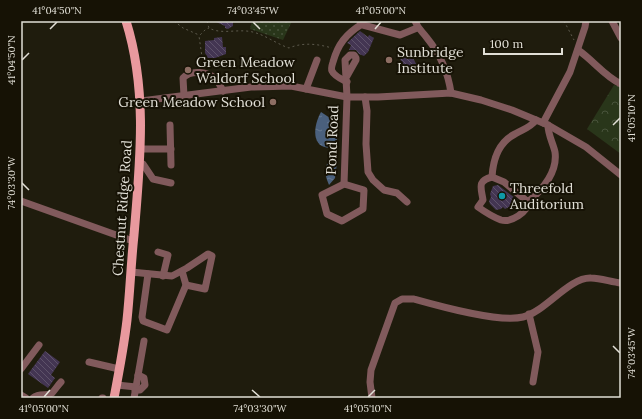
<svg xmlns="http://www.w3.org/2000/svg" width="642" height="419" viewBox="0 0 642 419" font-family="Lora,serif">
<defs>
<pattern id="grass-dots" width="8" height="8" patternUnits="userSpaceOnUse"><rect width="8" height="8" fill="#29361a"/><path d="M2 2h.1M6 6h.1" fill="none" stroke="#48533b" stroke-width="1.8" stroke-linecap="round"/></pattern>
<pattern id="forest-crowns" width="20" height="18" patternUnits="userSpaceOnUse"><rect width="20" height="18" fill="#29361a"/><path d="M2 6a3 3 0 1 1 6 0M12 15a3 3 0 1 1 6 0" fill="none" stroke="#48533b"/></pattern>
<pattern id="water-ripples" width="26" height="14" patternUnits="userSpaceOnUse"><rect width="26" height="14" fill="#4a607d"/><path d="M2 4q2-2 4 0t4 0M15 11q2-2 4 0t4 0" fill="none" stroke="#64768f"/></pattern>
<pattern id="building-back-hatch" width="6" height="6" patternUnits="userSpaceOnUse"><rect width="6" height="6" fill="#433552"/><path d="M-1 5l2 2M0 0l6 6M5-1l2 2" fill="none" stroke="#5e526a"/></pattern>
</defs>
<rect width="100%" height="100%" fill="#1f1c0d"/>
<polygon fill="url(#grass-dots)" points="252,21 292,21 283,40 250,29"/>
<polygon fill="url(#forest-crowns)" points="614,85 621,87 621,154 587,129"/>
<g fill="url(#water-ripples)">
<path d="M321,112L339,124L336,147C311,152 312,128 321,112Z"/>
<path d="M333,157L337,163L335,178L329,185C324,173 323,166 333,157Z"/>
</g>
<g fill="url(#building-back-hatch)">
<polygon points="214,21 233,21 233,26 228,29 225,28 225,26"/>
<polygon points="360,31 368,37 369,35 374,38 368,52 364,56 359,54 356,50 349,50 351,45 347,43"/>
<polygon points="222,37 223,47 226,47 226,54 215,58 208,58 205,53 205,41 214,40 214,38"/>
<polygon points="410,53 418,67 409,73 400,59"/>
<polygon points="498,185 515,198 513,205 505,209 503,207 501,209 496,210 490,204 489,201 491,197 490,194 493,186"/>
<polygon points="45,351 60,362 51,375 55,378 48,388 28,374"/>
</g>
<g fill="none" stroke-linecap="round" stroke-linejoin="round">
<g stroke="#5d5a4d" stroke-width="1" stroke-dasharray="2 3" stroke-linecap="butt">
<polyline points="174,21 183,28 199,35"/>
<path d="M207,21L209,28C220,34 233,30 246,31C262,32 274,43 289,48C303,42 318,44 332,48"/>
<polyline points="564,21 574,40"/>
<polyline points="203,64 199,36 206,29 209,28"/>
</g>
<g stroke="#815a5c" stroke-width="7">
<polyline points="360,21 363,25 400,35 417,28"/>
<path d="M415,21C418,29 422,31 427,38C441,55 448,72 451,93"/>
<polyline points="612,21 621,38"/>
<path d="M578,50C593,60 604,76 621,84"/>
<path d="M347,82C343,80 334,76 332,71C331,69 332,65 333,62C338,44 346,34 362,24"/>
<polyline points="306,89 317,60"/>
<path d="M184,96L183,78C191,69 208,72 216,79C219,83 221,87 223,91"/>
<polyline points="365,97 367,111 366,144 368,172 373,180 384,190 397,193 407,202"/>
<polyline points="141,101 251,87 291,86 347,97 378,97 451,93 481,100 512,110 548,125 586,147 621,175"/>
<path d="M536,120C530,128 523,129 515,134C499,142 493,160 492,177L504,182L528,202C542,190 558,173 555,152C553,143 548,135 548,125"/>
<polyline points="543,123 570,72 585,27 586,21"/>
<polyline points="170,125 171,165"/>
<polyline points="140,149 171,149"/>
<polyline points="140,163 143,164 153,179 171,183"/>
<path d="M492,177C477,181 481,187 483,200L478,207C485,212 493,217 501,220C511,223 528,212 528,202"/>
<polyline points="344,184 347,97 345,60 350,55 354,55 356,58 356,60 347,76"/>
<polygon points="344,184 364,190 363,209 342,221 327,214 322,195"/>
<polyline points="21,201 133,241"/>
<polyline points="158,252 168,255 163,276"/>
<polyline points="131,272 172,276 187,268 208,254 212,256 205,289 186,285"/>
<polyline points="148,274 142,317 143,321 167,330 186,285 182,271"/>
<polyline points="529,314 538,352 533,382"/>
<polyline points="89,362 119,369"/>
<polyline points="21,369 39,345"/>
<polyline points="117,385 136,387 134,398"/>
<polyline points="136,387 144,341"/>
<polyline points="135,390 140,390 145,385 144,378 138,375"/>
<polyline points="21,395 26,398"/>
<path d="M33,398C40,392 47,397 52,393C55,390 58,385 61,382"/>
<polyline points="102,398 103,398"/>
<path d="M372,398L370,382L371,370L395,303L402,299H414C439,306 499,323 523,317C545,312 569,277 591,278C601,278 611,282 621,283"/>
</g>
<path stroke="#e9999e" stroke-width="9" d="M114,398C119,372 124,346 127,320C130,292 131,263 134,235C140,163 148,91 126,21"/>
</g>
<path fill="none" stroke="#e1dfd6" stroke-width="1.5" d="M253,22L260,29M50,29L57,22M375,29L381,22M22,60L29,53M613,125L620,118M22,183L29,190M613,346L620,353M252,390L260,397M44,397L50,390M368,397L375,390"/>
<g fill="#8d6e63" stroke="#161205" stroke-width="1.5">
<circle cx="389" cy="60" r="4"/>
<circle cx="188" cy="70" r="4"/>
<circle cx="273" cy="102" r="4"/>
</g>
<circle fill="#0f9aa8" stroke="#161205" stroke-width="1.5" cx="502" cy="196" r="4"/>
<g text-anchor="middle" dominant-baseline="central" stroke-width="4" stroke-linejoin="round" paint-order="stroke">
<g font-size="14" fill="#e1dfd6" stroke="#161205" text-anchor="start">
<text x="397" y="52">Sunbridge<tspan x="397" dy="16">Institute</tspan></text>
<text x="196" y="62">Green Meadow<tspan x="196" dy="16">Waldorf School</tspan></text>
<text x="265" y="102" text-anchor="end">Green Meadow School</text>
<text x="510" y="188">Threefold<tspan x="510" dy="16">Auditorium</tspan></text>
</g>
<g font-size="14" fill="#e1dfd6" stroke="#161205">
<text transform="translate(332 140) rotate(-88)">Pond Road</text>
<text transform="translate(122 208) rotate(-86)">Chestnut Ridge Road</text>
</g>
</g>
<rect width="642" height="419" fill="none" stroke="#161205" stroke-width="44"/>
<path d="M484 48v6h78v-6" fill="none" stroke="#e1dfd6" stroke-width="2"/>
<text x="490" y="48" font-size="12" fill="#e1dfd6" stroke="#161205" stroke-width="3" paint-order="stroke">100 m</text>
<rect x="22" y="22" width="598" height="375" fill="none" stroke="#e1dfd6" stroke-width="1.5"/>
<g font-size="10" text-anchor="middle" fill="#e1dfd6">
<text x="57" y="14">41°04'50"N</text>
<text x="253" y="14">74°03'45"W</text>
<text x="381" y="14">41°05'00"N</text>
<text transform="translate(11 60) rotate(-90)" y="4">41°04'50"N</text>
<text transform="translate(631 118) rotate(-90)" y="4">41°05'10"N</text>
<text transform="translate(11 183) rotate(-90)" y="4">74°03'30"W</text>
<text transform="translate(631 353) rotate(-90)" y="4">74°03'45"W</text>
<text x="44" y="412">41°05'00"N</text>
<text x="260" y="412">74°03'30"W</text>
<text x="368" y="412">41°05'10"N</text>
</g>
</svg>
